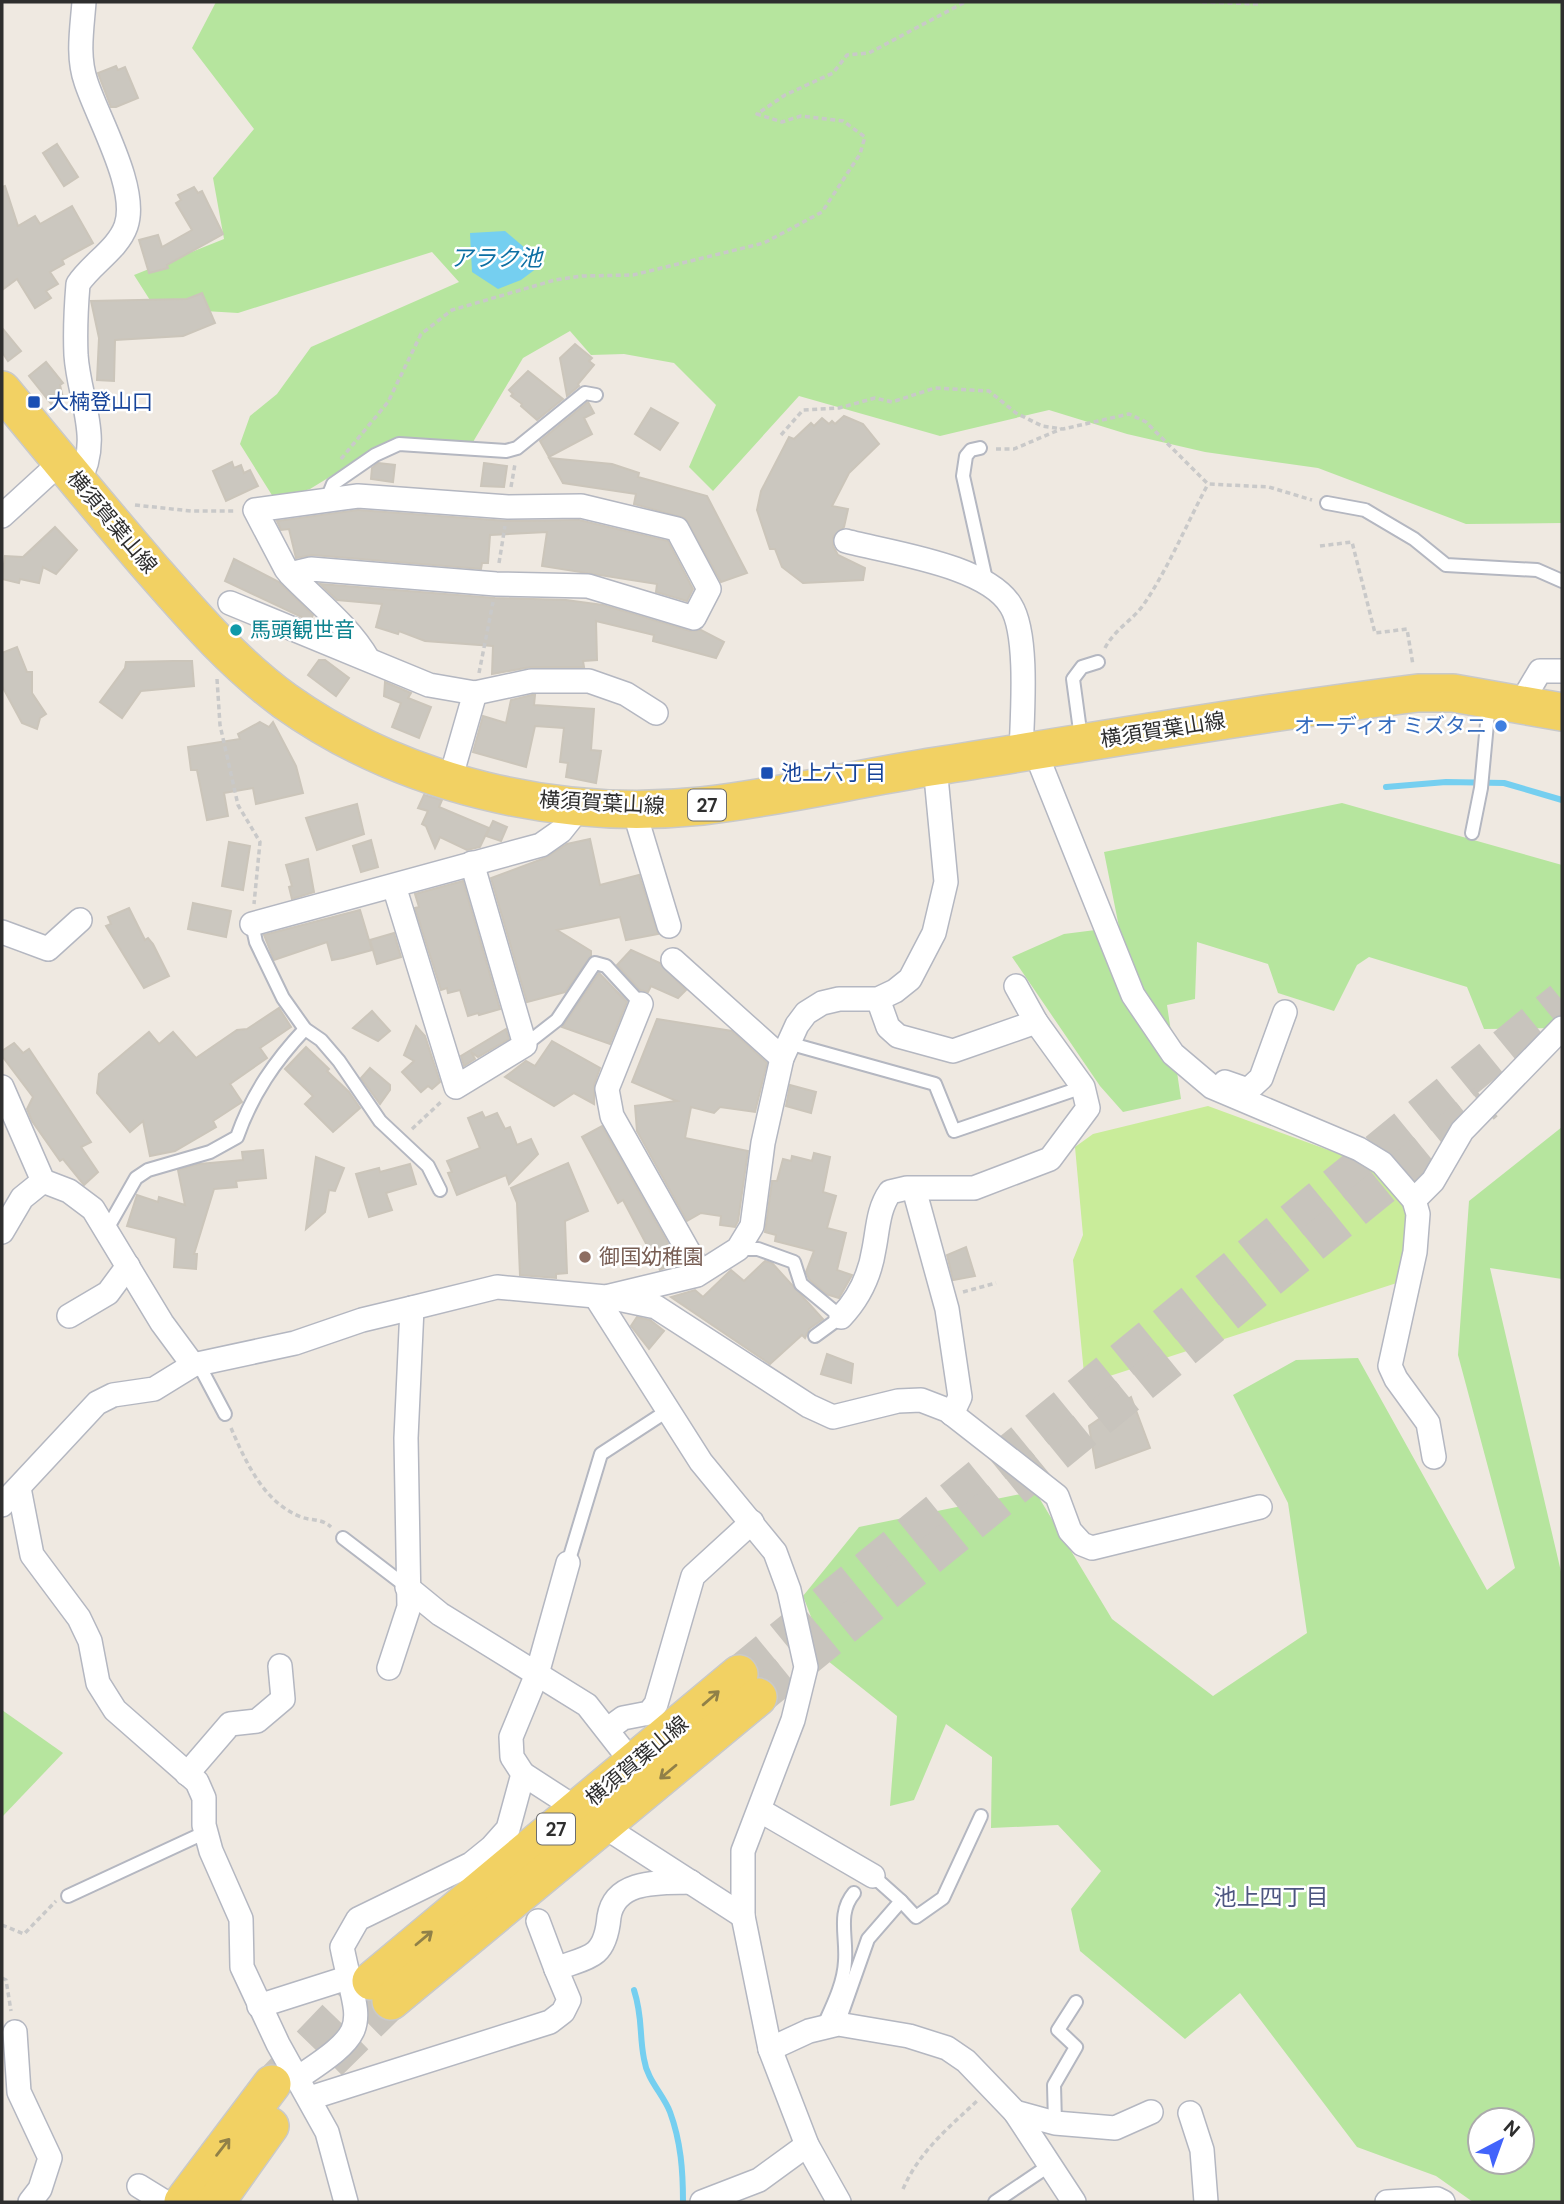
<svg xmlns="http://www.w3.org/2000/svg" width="1564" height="2204" viewBox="0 0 1564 2204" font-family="'DM Sans','Noto Sans JP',sans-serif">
<rect width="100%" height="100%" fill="#efe9e1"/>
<g fill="#b6e59e" fill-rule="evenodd">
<polygon points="216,2 1562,2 1562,523 1466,524 1318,468 1205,452 1127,434 1049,410 940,436 799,396 713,491 689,467 716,405 674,363 624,354 591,355 570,331 523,358 470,447 390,440 310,489 275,500 240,444 250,416 277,394 311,347 459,282 432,252 238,313 155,308 134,275 224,239 213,178 254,129 192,48"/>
<polygon points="1342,803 1562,865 1562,1043 1557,1028 1484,1029 1467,987 1369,957 1357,965 1334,1011 1278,993 1268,964 1197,942 1195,999 1167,1005 1181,1099 1123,1112 1100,1086 1012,957 1064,934 1119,927 1104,852"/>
<path d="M1562,1127V1279L1490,1268L1562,1576V2200L1473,2202L1436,2176L1357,2147L1240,1993L1185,2039L1080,1951L1071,1909L1101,1871L1058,1825L991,1828L992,1757L946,1724L914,1800L890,1806L897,1716L828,1661L803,1596L859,1527L1035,1491L1112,1619L1213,1696L1307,1633L1288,1503L1233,1395L1296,1360L1358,1358L1487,1590L1515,1568L1458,1355L1469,1201ZM1480,2120H1522V2162H1480Z"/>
<polygon points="2,1710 63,1753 2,1817"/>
</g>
<polygon fill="#c9ec9a" points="1208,1106 1375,1167 1403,1198 1413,1219 1406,1280 1085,1384 1073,1260 1083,1235 1075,1147 1093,1134"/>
<polygon fill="#75cff0" points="505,231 525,248 537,268 521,280 498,289 472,272 470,233"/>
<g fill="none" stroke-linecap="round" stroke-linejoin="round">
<g stroke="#75cff0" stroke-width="6">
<polyline points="1386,787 1446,782 1504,783 1562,800"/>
<path d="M634,1990C643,2018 639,2034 644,2059C647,2080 663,2094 670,2112C681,2142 683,2171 683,2202"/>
</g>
</g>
<g fill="#cbc7bf" stroke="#cbc5ba" stroke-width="2">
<polygon points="116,66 118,70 125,67 138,98 116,107 111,107 98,73"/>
<polygon points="57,144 78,177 64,186 43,153"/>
<polygon points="5,186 18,226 35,216 40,224 72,206 93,243 62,260 64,264 50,272 58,284 46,291 51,298 35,308 17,279 2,290 2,187"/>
<polygon points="194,187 198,193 202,191 223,234 167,265 168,268 149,273 139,240 158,235 162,247 192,230 176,203 181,200 178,195"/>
<polygon points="202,293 215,323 183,336 115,340 114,381 97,380 99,338 91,301 187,299"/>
<polygon points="2,328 21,351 8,361 2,352"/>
<polygon points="575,344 592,358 589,361 594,365 578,384 579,386 567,396 560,358"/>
<polygon points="46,362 63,383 60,385 63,398 53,406 29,376"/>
<polygon points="528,371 563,399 537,420 521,406 522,404 511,396 513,394 509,390"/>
<polygon points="588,402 594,413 584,418 592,434 549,457 540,441"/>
<polygon points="651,408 678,423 660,450 635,434"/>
<polygon points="844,416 863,424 879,444 849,473 832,506 848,509 844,527 833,537 833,546 838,555 865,568 863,580 803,583 782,567 775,549 770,549 757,510 761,491 789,437 794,439 811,423 814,426 822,418 829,424 832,421 835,424"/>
<polygon points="549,458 612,464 639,473 638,477 707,496 747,573 721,582 685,518 634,504 636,494 563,483"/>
<polygon points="232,462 234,468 241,465 244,473 250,470 258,486 226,501 213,471"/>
<polygon points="378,463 395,465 393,482 371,479 372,468"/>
<polygon points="484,463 507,466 504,487 481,486"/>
<polygon points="358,510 507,521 579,520 668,541 693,589 687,601 656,592 657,584 542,566 547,532 490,535 488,563 482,563 481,569 312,555 296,558 289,529 281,530 277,521"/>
<polygon points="55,527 77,550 56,574 43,567 39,583 20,579 19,583 2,579 5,556 23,557"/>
<polygon points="234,559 279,582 313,615 310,621 225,581"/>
<polygon points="320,584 495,598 566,600 603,605 690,631 701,630 724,642 716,658 653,641 654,635 596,621 597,660 583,661 584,667 531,667 492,674 493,646 425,641 399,631 398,634 376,627 382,604 337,600"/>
<polygon points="17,647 27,672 32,672 32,693 46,714 40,718 37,729 22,723 2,686 2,653"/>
<polygon points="319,660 325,660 349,678 336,696 308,675"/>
<polygon points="173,661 192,661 194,686 141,691 122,718 100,702 125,668 126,662"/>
<polygon points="385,682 411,693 408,698 431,707 419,738 392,727 401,703 384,696"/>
<polygon points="532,695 535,695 534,705 594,709 591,750 601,751 596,783 566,777 568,763 560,762 564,728 535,726 526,767 473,752 483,716 506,723 511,700"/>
<polygon points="260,722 269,727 273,722 296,766 303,793 256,804 253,788 224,793 228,816 207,820 197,770 191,770 188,747 240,739 238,734"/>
<polygon points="424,795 442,800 439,807 489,828 480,847 467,850 440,837 435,848 426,826 422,824 428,811 418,808"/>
<polygon points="357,804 364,834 317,850 306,818"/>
<polygon points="493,821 507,827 501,841 486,836"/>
<polygon points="590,839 600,885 639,875 658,934 626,940 620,917 557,930 591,951 591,956 565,992 527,1002 491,878 545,858 567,844"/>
<polygon points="371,840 378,867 361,872 353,846"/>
<polygon points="229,842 250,846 243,890 222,886"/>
<polygon points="308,859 314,892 292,899 289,887 292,886 286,865"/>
<polygon points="463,881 500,1009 479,1015 478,1013 468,1016 460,990 448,993 447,988 441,990 415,908 419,907 415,894"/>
<polygon points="193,903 231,911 226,937 188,929"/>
<polygon points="129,908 145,940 148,938 153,944 169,976 144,988 106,926 111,924 108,917"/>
<polygon points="360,910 372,950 343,958 332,960 327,942 274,960 264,935"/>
<polygon points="394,933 401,957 377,964 370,940"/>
<polygon points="631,950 660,963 686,990 678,998 651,986 648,992 640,990 617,965"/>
<polygon points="599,973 627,1002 610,1044 562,1027"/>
<polygon points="279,1008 291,1027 260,1048 267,1058 230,1084 242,1102 213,1121 216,1127 175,1151 150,1156 143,1121 130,1132 97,1093 99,1074 149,1032 159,1044 173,1032 196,1058 237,1030 247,1029"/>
<polygon points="372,1011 390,1031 378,1041 353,1028"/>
<polygon points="657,1019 732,1031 767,1063 755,1112 720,1107 714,1113 691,1107 685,1138 748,1151 738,1221 735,1227 720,1225 721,1216 701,1213 687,1221 637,1131 635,1106 677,1101 632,1082"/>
<polygon points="416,1026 425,1036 440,1082 432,1089 428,1086 421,1092 402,1072 414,1061 404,1055"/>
<polygon points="506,1029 509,1039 478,1057 471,1052 475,1059 464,1066 461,1056"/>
<polygon points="552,1041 600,1068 594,1085 594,1104 574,1093 554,1106 505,1077 526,1061 535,1066"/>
<polygon points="14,1043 23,1053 29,1049 91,1142 81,1147 98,1172 84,1185 63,1159 60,1161 32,1121 27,1109 33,1097 2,1056 2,1051"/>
<polygon points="306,1047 329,1069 327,1071 349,1092 360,1108 333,1132 305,1104 313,1096 285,1069"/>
<polygon points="370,1068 390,1085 390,1090 380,1104 361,1078"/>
<polygon points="790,1085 816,1092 811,1113 786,1106"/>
<polygon points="482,1112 485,1118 497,1113 505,1129 510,1127 517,1145 531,1139 538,1154 509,1184 506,1175 457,1195 448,1173 452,1172 447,1161 480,1148 468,1118"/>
<polygon points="602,1126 678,1261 660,1270 623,1200 618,1203 582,1137"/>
<polygon points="263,1150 266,1178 236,1181 237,1187 214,1189 194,1254 197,1254 196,1269 174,1267 176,1238 127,1226 137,1195 158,1202 159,1197 185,1205 178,1170 199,1164 243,1160 242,1152"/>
<polygon points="814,1153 830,1157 823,1192 836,1196 827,1228 846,1233 837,1270 852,1275 839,1298 826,1294 809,1279 806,1272 814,1251 775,1241 776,1235 765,1232 772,1181 777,1181 783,1159 791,1161 792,1156 812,1161"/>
<polygon points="316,1157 344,1168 335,1191 329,1190 325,1212 306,1229"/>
<polygon points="568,1163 588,1211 565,1221 567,1273 556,1274 556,1278 520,1275 517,1203 511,1188"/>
<polygon points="410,1164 416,1184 386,1193 392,1210 369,1217 356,1174 379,1168 380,1172"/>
<polygon points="966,1247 975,1276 953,1280 947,1255"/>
<polygon points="765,1261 772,1263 823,1319 809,1329 805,1338 802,1335 770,1364 671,1297 695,1290 703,1297 731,1270 744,1281"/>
<polygon points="637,1317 650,1320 664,1331 649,1349 631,1326"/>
<polygon points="827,1354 853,1364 851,1383 821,1374"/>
<polygon points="1131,1397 1150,1448 1096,1468 1089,1426"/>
</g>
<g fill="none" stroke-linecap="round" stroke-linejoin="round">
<g stroke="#c8c4bd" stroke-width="37" stroke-dasharray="37 18" stroke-linecap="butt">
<polyline points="739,1674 1562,1000"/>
<polyline points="758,1697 1486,1102"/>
<polyline points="329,2062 391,2001"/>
<polyline points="272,2084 371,1981"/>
</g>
<defs>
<g id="service">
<polyline points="980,448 971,450 966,456 963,476 987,584"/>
<polyline points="327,499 333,484 375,455 399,444 506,451 517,448 585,393 596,395"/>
<polyline points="1327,503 1365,510 1414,539 1446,565 1537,570 1562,581"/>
<polyline points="1081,738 1073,679 1082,667 1098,662"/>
<polyline points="1472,833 1481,788 1489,702"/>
<polyline points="252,924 256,942 283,998 305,1029 321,1040 339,1061 380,1121 428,1166 440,1190"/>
<polyline points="788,1043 935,1084 954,1131 1083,1087"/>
<polyline points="525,1045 557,1020 595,963 606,966 641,1004"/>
<path d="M107,1229L136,1178L148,1170L210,1152L237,1137C252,1094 275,1061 305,1029"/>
<polyline points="738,1249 758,1249 794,1262 801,1284 841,1317 815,1336"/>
<polyline points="199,1365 225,1414"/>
<polyline points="343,1538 407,1587"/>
<polyline points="568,1563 601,1454 667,1411"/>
<polyline points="68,1896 206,1832"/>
<polyline points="901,1901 916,1917 943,1898 981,1816"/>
<polyline points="838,2024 868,1939 901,1901 873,1876"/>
<path d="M823,2027C832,2007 844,1984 845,1961C847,1936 837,1913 854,1893"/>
<polyline points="1055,2123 1054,2085 1076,2047 1058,2030 1076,2002"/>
<polyline points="995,2202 1050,2165"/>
</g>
<g id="minor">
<path d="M78,483C103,440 79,400 76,355C75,332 76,308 78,284C91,264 118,249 126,226C139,189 98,119 86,82C77,56 82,29 84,2"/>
<polyline points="2,516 61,462"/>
<path d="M846,541C890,553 987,565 1011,606C1029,635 1022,718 1021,754"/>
<path d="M290,574L311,569L496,584L588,586L694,618L709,589L677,529L581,506L508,507L358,496L255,510L286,569L290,574C316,601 349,626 368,659"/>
<polyline points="230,603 429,685 475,693 531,681 589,681 626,694 656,713"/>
<polyline points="1521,703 1540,671 1562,671"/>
<polyline points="1035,751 1133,995 1173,1054 1212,1087 1359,1149 1382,1163 1414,1200 1418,1214 1415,1252 1390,1366 1396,1379 1428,1423 1434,1457"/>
<polyline points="450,780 475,693"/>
<polyline points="633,807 669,926"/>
<polyline points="394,886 456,1087 525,1045 472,863"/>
<polyline points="252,924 541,845 561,831 581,806"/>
<polyline points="2,932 48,949 80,920"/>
<polyline points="673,960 782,1058"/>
<polyline points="878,999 888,1027 898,1036 953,1051 1036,1022"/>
<polyline points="641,1004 607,1089 612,1116 700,1272"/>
<polyline points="1225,1082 1248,1090 1261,1078 1285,1012"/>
<polyline points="2,1087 43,1181 69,1191 93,1209 162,1323 193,1365"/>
<polyline points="914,1189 947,1309 960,1397 952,1414"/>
<polyline points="1414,1200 1433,1181 1462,1131 1562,1028"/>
<polyline points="2,1232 22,1198 43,1181"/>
<polyline points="596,1297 701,1462 775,1552 789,1590 806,1667 793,1720 743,1851 743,1916 770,2049 807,2145 839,2202"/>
<polyline points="613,1298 656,1307 809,1406 833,1417 898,1401 921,1400 947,1410 1057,1496 1070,1531 1082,1544 1092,1548 1260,1507"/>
<polyline points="69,1316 108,1293 128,1266"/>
<path d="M841,1317C859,1298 870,1275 874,1249C878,1229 878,1209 890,1192L907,1188H974L1050,1159L1088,1108L1083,1087L1036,1022L1016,986"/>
<polyline points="19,1488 32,1555 79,1618 90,1641 98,1683 115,1710 197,1782 204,1798 204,1825 211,1851 241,1919 242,1967 278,2044 327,2132 346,2202"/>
<polyline points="2,1505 97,1403 113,1395 154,1389 193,1365 295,1343 362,1320 412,1308 497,1287 606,1297 697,1275 738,1249 752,1226 763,1143 782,1058 797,1025 806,1013 822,1003 839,999 878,999 895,991 910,979 934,933 946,882 935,766"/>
<polyline points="407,1587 440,1614 587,1705 634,1765"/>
<polyline points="389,1668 409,1607 406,1438 412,1308"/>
<polyline points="608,1729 623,1718 649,1713 656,1704 693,1576 752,1522"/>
<polyline points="187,1774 230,1724 257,1721 283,1699 280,1666"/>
<polyline points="523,1774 743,1916"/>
<polyline points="761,1811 873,1876"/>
<path d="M538,1921L556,1969C567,1964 587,1960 596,1952C605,1944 608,1928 609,1917C615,1878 663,1883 691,1882"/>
<polyline points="259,2006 350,1977"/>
<polyline points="15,2032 19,2092 50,2158 40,2189 30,2202"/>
<polyline points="770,2049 809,2031 838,2024 909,2036 947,2048 966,2061 1015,2112 1074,2202"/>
<path d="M299,2077C375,2027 358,2027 342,1947L358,1919L471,1864L492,1847L508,1829L523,1774L512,1757L511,1737L537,1674L568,1563"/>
<polyline points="310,2098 550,2022 563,2012 569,2000 556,1969"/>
<polyline points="1015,2112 1055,2123 1115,2128 1151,2112"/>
<polyline points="1190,2113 1202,2150 1206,2202"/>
<polyline points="139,2186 165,2202"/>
<polyline points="702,2202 759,2180 807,2145"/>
<polyline points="1387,2202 1437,2199 1443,2202"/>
</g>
<g id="primary">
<path d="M2,390C51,449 100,509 150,567C192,615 233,663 285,701C403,785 558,821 702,806C781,797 859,778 937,766C1098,741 1257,713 1418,693H1453L1562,712"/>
<polyline points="371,1981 739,1674"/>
<polyline points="391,2001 758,1697"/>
<polyline points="183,2202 272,2084"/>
<polyline points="216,2202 270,2126"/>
</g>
</defs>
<use href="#service" stroke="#b4b7c1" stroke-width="16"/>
<use href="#minor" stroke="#b4b7c1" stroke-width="26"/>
<use href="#primary" stroke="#c9c9c9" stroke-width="40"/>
<g stroke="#c9c9c9" stroke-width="3.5" stroke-dasharray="5 3.5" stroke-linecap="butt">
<polyline points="1202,2 1259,4 1262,2"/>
<polyline points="781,435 803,410 839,408 875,398 892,402 935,388 989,391 1016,413 1042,426 1063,429 1129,414 1146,422 1208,484 1269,487 1312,500"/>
<polyline points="996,449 1014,449 1061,429"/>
<polyline points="341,459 388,402 421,334 452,310 555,280 582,276 633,275 764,243 822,212 860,154 865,137 843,121 801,116 782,122 757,114 785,95 833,73 847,55 869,53 965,2"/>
<polyline points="511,487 515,464"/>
<polyline points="135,505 191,511 235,511"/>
<polyline points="1320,546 1352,542 1375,633 1407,629 1413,665"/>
<polyline points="499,563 505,526"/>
<path d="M1105,648C1114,630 1133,620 1144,604C1169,567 1187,523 1208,484"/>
<polyline points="479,673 493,602"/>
<polyline points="217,679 220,725 238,805 260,842 254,904"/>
<polyline points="412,1129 442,1101"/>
<polyline points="963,1292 996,1283"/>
<path d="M231,1428C246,1462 263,1502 301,1517C312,1521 321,1518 331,1527"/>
<polyline points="2,1925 24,1934 56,1901"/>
<polyline points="2,1978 6,1980 11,2011"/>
<path d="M903,2189C919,2152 948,2128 977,2101"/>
</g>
<use href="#service" stroke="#fff" stroke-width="12"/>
<use href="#minor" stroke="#fff" stroke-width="23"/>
<use href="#primary" stroke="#f2d163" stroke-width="37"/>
</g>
<defs><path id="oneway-shaft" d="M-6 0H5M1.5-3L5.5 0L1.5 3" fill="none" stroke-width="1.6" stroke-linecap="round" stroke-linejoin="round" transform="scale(1.75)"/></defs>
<g stroke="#908048">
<use href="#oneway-shaft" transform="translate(711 1698) rotate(-41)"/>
<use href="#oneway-shaft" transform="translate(668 1772) rotate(140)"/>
<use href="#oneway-shaft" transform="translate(424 1938) rotate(-40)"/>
<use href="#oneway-shaft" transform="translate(223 2147) rotate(-52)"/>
</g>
<g fill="#1a4fb4" stroke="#fff" stroke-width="2.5">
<rect x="27" y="395" width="14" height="14" rx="3.5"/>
<rect x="760" y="766" width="14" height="14" rx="3.5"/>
</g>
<circle fill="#0f9aa8" stroke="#fff" stroke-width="2.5" cx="236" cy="630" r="7"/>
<circle fill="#3f7fe0" stroke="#fff" stroke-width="2.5" cx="1501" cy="726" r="7"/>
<circle fill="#8d6e63" stroke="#fff" stroke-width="2.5" cx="585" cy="1257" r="7"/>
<g text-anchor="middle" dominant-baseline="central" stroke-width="5" stroke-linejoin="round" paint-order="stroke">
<g fill="#fff" stroke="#6d6d6d" stroke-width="2">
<rect x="688" y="789.5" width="38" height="31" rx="5"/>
<rect x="537" y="1813.5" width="38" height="31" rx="5"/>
</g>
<g font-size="19" font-weight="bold" fill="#2e2e2e">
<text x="707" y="805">27</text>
<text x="556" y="1829">27</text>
</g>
<g font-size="21" fill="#164399" stroke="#fff" text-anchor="start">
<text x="48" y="402">大楠登山口</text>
<text x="781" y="773">池上六丁目</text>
</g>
<g font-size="21" fill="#2e2e2e" stroke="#fff">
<text transform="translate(112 522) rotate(50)">横須賀葉山線</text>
<text transform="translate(1163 730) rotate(-9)">横須賀葉山線</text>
<text transform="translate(602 803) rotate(3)">横須賀葉山線</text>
<text transform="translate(637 1761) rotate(-40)">横須賀葉山線</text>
</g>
<g font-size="21" fill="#0d838f" stroke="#fff" text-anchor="start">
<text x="250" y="630">馬頭観世音</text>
</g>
<g font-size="21" fill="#366cbe" stroke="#fff" text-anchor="end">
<text x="1487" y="726">オーディオ ミズタニ</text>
</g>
<g font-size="21" fill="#785e54" stroke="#fff" text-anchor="start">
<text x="599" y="1257">御国幼稚園</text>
</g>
<g font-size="23" font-style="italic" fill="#0d6fa3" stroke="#fff">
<text x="496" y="258">アラク池</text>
</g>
<g font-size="23" fill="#4d5680" stroke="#fff">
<text x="1271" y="1897">池上四丁目</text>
</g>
</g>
<rect width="1564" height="2204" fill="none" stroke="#2e2e2e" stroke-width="7"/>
<g transform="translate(1501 2141) rotate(41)"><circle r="33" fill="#ffffff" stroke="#ababab" stroke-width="2"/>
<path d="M0-5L12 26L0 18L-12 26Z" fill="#4264fb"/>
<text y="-10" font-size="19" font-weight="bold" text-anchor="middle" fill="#2e2e2e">N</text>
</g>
</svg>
